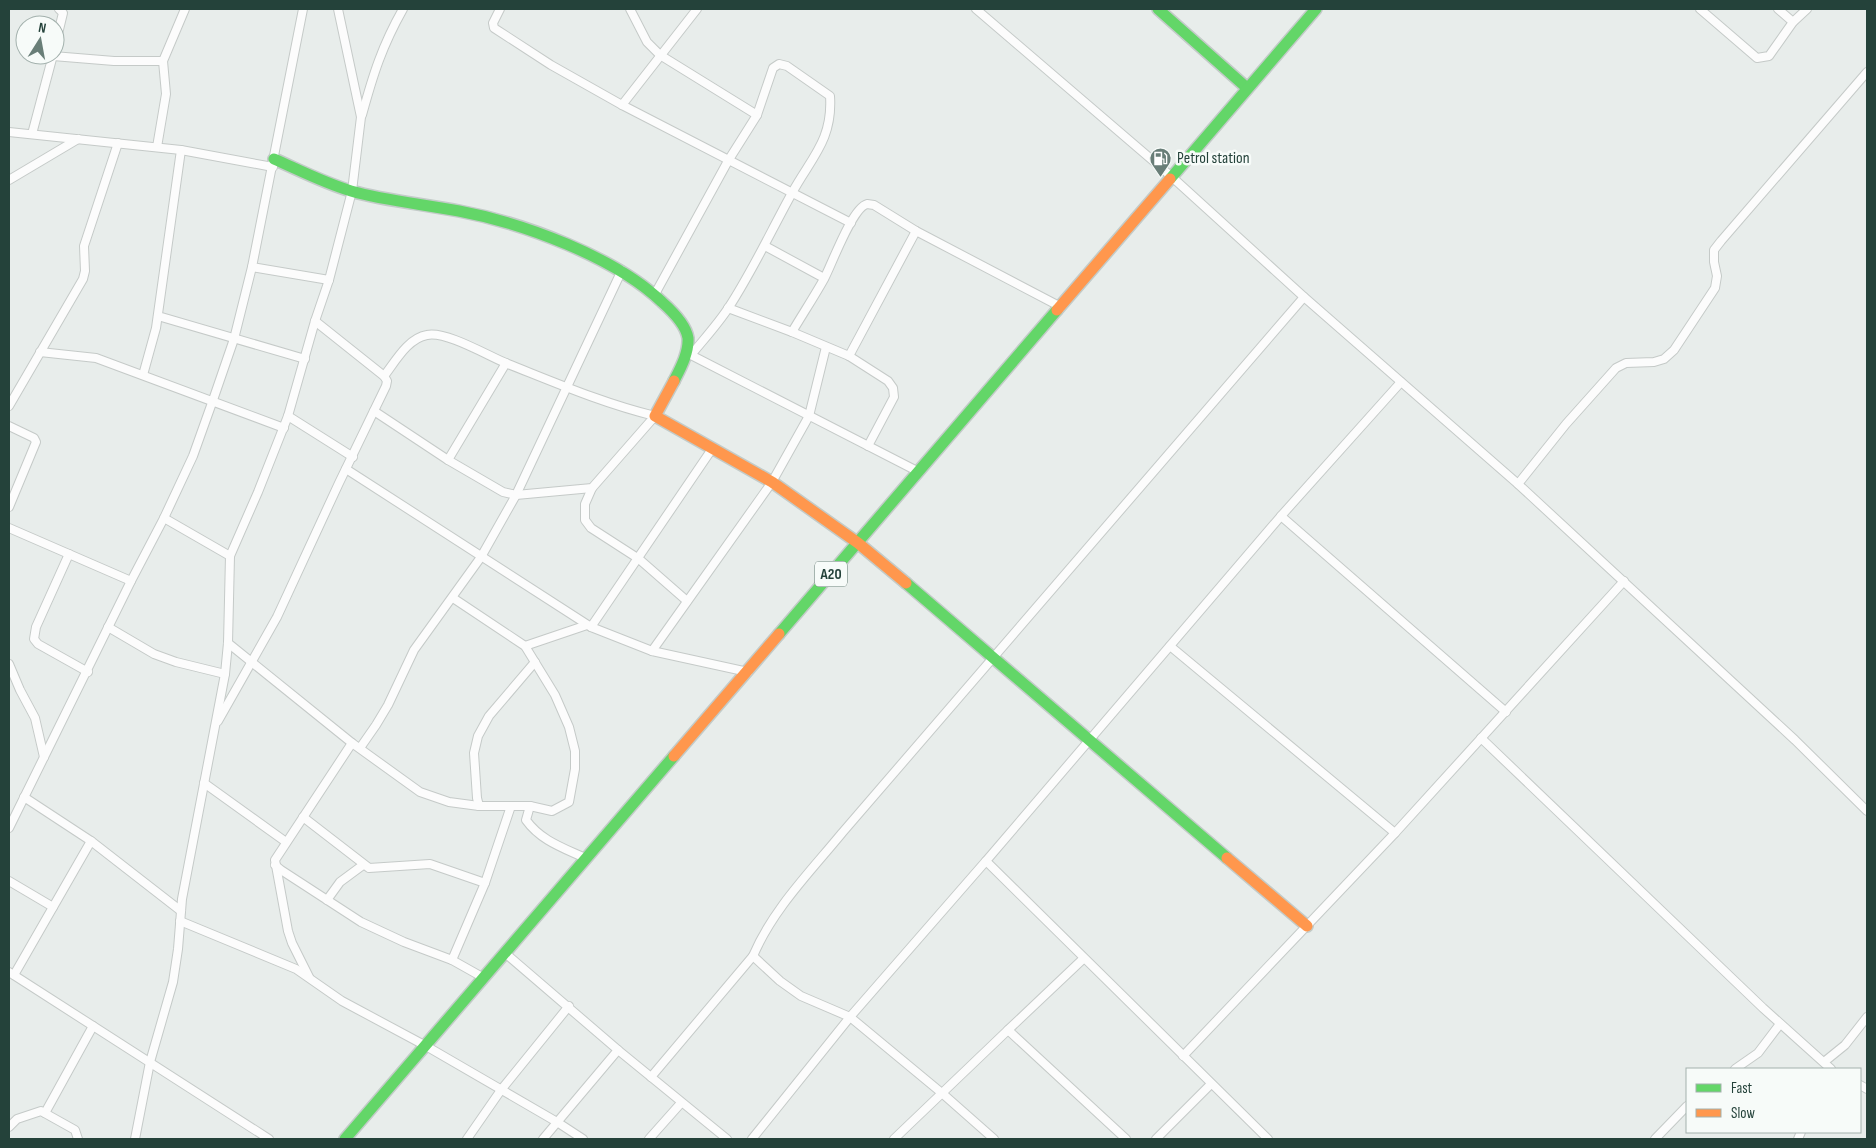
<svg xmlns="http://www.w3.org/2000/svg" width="1876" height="1148" viewBox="0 0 1876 1148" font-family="'Sofia Sans Condensed',sans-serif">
<rect width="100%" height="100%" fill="#e8edeb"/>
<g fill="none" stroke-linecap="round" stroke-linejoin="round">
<defs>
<g id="street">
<polyline points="500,9 493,23 494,28 551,65 622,105 851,223"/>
<polyline points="630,9 647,42 660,55 757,115"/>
<polyline points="976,9 1172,177 1304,297 1518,484 1795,740 1867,811"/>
<polyline points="1700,9 1757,58 1769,56 1793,22 1807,9"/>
<polyline points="1778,9 1793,22"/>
<polyline points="55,46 63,13 59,9"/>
<polyline points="53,56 114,61 163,61"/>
<polyline points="622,105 697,9"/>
<path d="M362,115C373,75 382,46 403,9"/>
<polyline points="9,132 181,150 273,167"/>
<polyline points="32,134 53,55"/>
<polyline points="157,147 166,94 163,61 185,9"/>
<polyline points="9,180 78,139"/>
<polyline points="765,246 824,278"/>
<polyline points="252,267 329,280"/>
<path d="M655,294L728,161L757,115L773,68L779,64L787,66L830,96C833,140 811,158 792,193C771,231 753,270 729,307C718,324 704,339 691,355"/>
<polyline points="728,308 792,332 849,356 888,381 893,388 894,397 868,446"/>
<polyline points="158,316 305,359"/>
<path d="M792,332C802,315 814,297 824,279C832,264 852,208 867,204L874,205L916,231L1061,307"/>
<polyline points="40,352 96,358 284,428"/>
<polyline points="687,353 919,472"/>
<polyline points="849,356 916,231"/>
<polyline points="143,375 156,328 181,150"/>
<polyline points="9,406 83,279 85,271 84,246 118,143"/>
<path d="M374,411L448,460L503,492L516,495L592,488L655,416C605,404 556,383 508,364C488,356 447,331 427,335C408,338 395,362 384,376"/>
<polyline points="288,416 353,457"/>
<polyline points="9,426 34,438 36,442 9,507"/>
<polyline points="448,460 506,363"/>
<polyline points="346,469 591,627 652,651 748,672"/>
<polyline points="1518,484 1566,424 1616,368 1626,363 1654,362 1664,359 1674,350 1715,288 1717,276 1714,262 1714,250 1721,241 1867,72"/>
<polyline points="592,488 585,504 585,520 591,528 639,559 687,601"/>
<polyline points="1281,516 1506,712"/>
<polyline points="164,518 230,556"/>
<polyline points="9,528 131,581"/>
<polyline points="69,554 36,627 34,639 38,644 88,672"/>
<polyline points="453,598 525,646 555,695 569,727 575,751 575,769 569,802 552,811 530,806"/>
<polyline points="108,627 154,654 176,662 225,674"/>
<polyline points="591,627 712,449"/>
<path d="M228,643L352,743L420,792L449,802L479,806H530L526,820C541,841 564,848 587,859"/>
<polyline points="525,646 587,625"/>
<polyline points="1170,646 1395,833"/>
<polyline points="652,651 772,482 809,416 826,347"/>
<polyline points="9,664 20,690 35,718 44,757"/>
<polyline points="218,721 277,617 339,483 386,386 387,381 384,376 315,321"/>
<polyline points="1481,738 1763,1008 1831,1069"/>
<polyline points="360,748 376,725 388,705 414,650 481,557 516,495 622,270"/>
<polyline points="204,783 286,842"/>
<polyline points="24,797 91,841 181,911"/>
<polyline points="479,806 477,798 474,753 478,736 489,716 535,662"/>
<polyline points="303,817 369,868 430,864 485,883"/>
<polyline points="9,828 131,581 164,518 193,456 213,400 234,339 252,267 303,9"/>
<polyline points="275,865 281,870 361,922 404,942 452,960 484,978"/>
<polyline points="9,881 53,907"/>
<polyline points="327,900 340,882 363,865"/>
<polyline points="180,921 296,969 342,1001 426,1046 557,1122 583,1139"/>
<polyline points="505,953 618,1050 727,1139"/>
<polyline points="753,956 780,981 801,996 850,1017 943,1094 994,1139"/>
<polyline points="1083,959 1008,1030 1126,1139"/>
<polyline points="452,960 485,883 511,806"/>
<polyline points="9,972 269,1139"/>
<polyline points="14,975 91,841"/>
<polyline points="309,977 292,943 288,931 275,860 352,743"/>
<polyline points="1183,1056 1395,833 1624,581"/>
<polyline points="1824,1062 1845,1045 1867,1017"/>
<polyline points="1735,1069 1758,1053 1780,1024"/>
<path d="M651,1077L753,956C773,909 810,872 842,833L1304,297"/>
<polyline points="1860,1085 1867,1089"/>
<polyline points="45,1113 93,1026"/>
<polyline points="9,1127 17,1119 41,1111 75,1130 78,1139"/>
<polyline points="135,1139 150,1062 173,982 178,949 182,899 225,674 228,643 230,556 258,492 288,416 315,321 329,280 352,191 361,117 338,9"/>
<polyline points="467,1139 501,1090 569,1006"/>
<polyline points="543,1139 618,1050"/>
<polyline points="649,1139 681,1103"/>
<polyline points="752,1139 850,1017 986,861"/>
<polyline points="894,1139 1008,1030"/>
<polyline points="1156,1139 1211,1084"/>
<polyline points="1268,1139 986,861 1281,516 1401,382"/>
<polyline points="1655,1139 1687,1106"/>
<polyline points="1798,1139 1801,1132"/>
</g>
<g id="fast">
<polyline points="1158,9 1247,88"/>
<path d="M274,159C299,170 324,183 351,191C386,201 423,204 459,211C523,223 615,257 662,302C671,310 686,325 688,338C689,353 680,369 674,381"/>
<polyline points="1170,179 1316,9"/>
<polyline points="906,583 1227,858"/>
<polyline points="779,634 1057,310"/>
<polyline points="345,1139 674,756"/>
</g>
<g id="slow">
<polyline points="1057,310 1170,179"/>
<polyline points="674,381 655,416 772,482 858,543 906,583"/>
<polyline points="674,756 779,634"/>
<polyline points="1227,858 1307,926"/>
</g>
</defs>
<use href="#street" stroke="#c5cac8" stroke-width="10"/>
<use href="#fast" stroke="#c3cbc8" stroke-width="14"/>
<use href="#slow" stroke="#c3cbc8" stroke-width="14"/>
<use href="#street" stroke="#fcfcfc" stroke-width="8"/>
<use href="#fast" stroke="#63d668" stroke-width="11"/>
<use href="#slow" stroke="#ff974d" stroke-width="11"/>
</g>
<defs>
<symbol id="fuel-pin" viewBox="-11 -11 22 30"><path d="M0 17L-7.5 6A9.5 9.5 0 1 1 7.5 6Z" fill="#697e78" stroke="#f7fbf9"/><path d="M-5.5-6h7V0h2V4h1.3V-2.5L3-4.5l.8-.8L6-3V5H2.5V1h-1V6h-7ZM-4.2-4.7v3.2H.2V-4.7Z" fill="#fff"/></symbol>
</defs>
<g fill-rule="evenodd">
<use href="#fuel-pin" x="1148" y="146" width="25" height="34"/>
</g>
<g text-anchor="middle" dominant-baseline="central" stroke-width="5" stroke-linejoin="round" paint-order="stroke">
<rect fill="#f7fbf9" stroke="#637a73" stroke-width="1" x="815" y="561.5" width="32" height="25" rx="4"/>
<g font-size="15" font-weight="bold" fill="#24423a">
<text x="831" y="574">A20</text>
</g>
<g font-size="16" fill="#24423a" stroke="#f7fbf9" text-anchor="start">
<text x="1177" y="158">Petrol station</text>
</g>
</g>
<rect width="1876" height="1148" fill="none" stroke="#24423a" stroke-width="20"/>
<rect x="1686" y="1068" width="175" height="65" fill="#f7fbf9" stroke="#a3b1ad"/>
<rect x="1696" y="1084" width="25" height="8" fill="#63d668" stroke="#a3b1ad"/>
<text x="1731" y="1093" font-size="15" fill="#24423a">Fast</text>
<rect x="1696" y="1109" width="25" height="8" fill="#ff974d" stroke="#a3b1ad"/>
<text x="1731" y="1118" font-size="15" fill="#24423a">Slow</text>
<g transform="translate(40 40) rotate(11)"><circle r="24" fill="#f7fbf9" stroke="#a3b1ad"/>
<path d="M0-4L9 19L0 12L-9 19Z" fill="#697e78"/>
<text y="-8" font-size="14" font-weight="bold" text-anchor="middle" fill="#24423a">N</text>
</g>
</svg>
